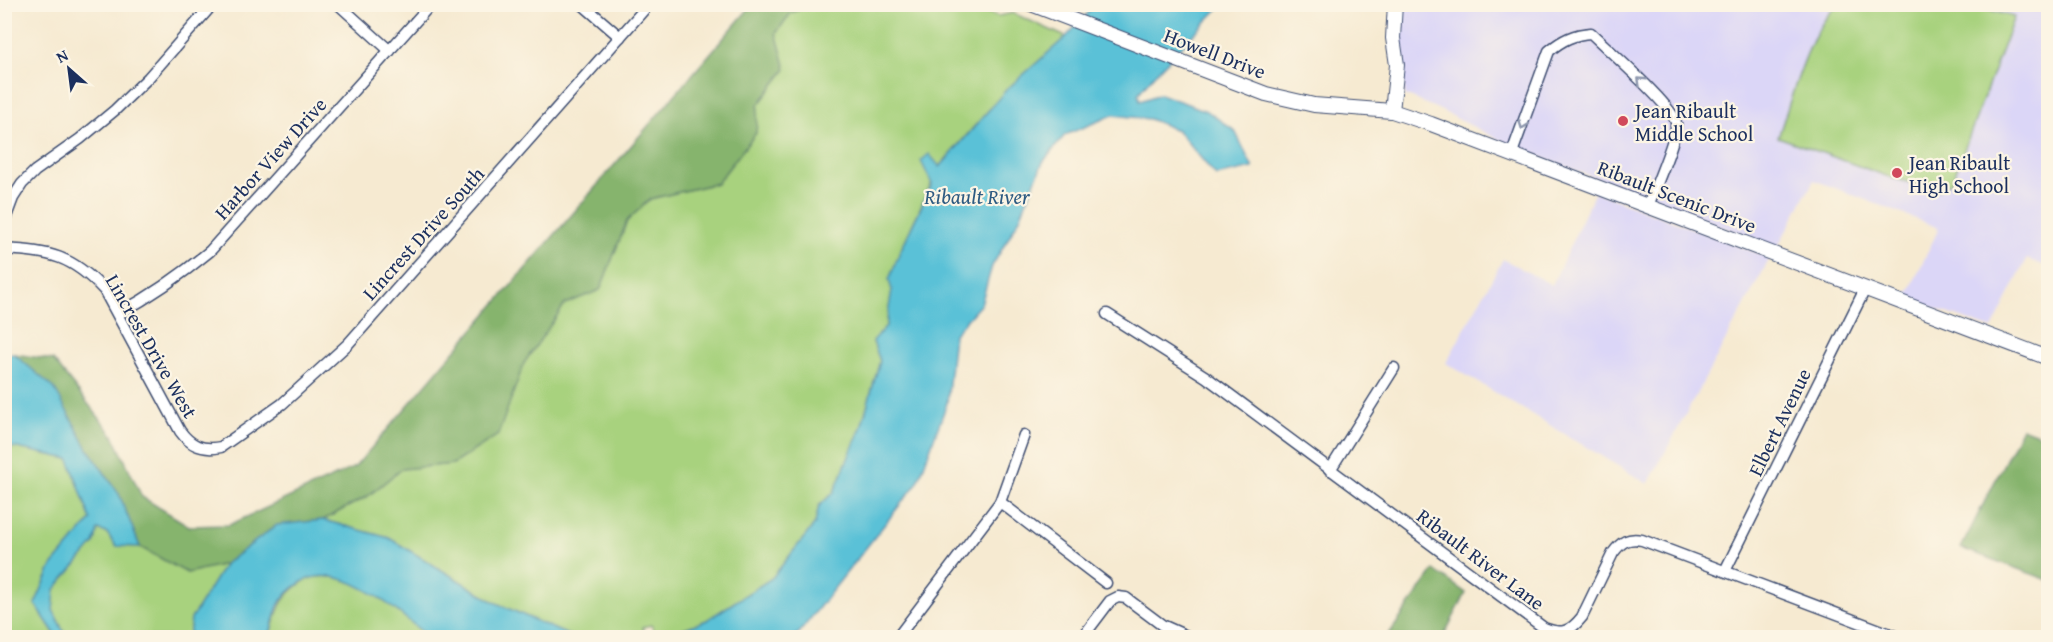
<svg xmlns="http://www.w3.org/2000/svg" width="2053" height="642" viewBox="0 0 2053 642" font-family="'Gentium Book Plus',serif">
<rect width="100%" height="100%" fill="#fcf5e5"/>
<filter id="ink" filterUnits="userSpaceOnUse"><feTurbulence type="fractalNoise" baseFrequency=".0167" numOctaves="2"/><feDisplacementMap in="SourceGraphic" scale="12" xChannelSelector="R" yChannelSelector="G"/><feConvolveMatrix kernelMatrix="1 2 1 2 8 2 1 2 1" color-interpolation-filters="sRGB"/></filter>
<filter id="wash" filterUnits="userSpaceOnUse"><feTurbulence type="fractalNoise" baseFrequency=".008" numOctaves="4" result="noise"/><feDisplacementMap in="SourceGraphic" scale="24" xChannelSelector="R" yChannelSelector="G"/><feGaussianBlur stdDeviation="1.35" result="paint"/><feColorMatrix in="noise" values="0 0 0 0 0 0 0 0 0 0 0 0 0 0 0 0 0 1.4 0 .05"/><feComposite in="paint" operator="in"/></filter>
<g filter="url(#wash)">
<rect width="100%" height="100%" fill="#f6ead1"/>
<g fill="#dbd6f7">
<polygon points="1401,4 2048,5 2048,267 2027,259 1992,329 1906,298 1939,228 1814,180 1777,248 1510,145 1438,109 1405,95 1398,35"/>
<polygon points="1595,192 1770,258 1648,484 1446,363 1503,259 1552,285"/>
</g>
<g fill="#a8d27e" stroke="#62806e" stroke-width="1.5">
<path d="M1840,4L1972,5L2014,17L1952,182L1938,190L1892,178L1778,137C1790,104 1811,22 1840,4Z"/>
<polygon points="810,5 968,5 998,16 1013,13 1066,37 1006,90 939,167 899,254 889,280 892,290 886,326 873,342 880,361 861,428 834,492 819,506 815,524 772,578 707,620 660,637 657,637 651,625 643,627 645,637 572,637 494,602 389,538 323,520 368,496 401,469 453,464 497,435 524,363 565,304 600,290 627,221 650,199 717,183 756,133 758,105 786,69 776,33 791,13"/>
<polygon points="13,447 69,459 91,520 52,566 35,604 57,637 5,638 4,450"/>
<polygon points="98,530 107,533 116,546 140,547 187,573 225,564 191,619 189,637 66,637 53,610 55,589 94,544"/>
<path d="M310,577C317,577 326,576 333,577C364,581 405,617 428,637L269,638C279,605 280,596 310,577Z"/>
</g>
<g fill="#86b46d" stroke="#507266" stroke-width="1.5">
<polygon points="752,5 810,5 791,13 776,33 786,69 758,105 756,133 717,183 650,199 627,221 600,290 565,304 524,363 498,435 453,464 401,469 368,496 323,520 277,525 225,564 187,573 140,547 119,494 88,449 54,389 14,354 53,360 113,435 142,497 189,526 229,525 355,467"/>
<polygon points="2022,428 2048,438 2048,580 1961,548"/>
<polygon points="1434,570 1466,593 1443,637 1387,637"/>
</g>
<g fill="#5ac1d7" stroke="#3a789a" stroke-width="1.5">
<polygon points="1095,5 1222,5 1153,76 1138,94 1140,101 1160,94 1207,111 1235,131 1253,168 1216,176 1177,130 1149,119 1113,115 1065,135 1043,162 1019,220 992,266 981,304 954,334 947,403 918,482 799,633 791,638 660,638 707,620 772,578 815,524 819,506 834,492 861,428 880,361 873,341 886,326 892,290 889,280 899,254 932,184 921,161 929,154 940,167 1006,90 1066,37"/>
<polygon points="5,354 14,354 54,388 88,449 119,494 140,547 116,546 107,533 98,530 94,544 55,589 53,610 66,637 57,637 35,604 52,566 91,520 69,459 13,447 5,450"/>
<path d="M323,520L389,538L494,602L572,637H428C399,612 340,557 300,583C291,589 282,597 278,606C274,616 272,627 269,637H189L191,619L225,564L277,525Z"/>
</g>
</g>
<g filter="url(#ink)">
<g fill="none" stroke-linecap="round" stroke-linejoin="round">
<defs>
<g id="minor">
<polyline points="338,4 390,51"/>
<polyline points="582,4 620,37"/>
<path d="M1512,153L1549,51C1562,40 1574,34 1591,33C1606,48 1674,107 1676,123C1678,135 1654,190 1648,206"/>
<polyline points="4,222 13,198 22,184 35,171 80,139 115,110 148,78 213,4"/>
<path d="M4,249C51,252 71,255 104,290L180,431C190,445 202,451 221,447L282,404L348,344L649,4"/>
<path d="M118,314C151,296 181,275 210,251L431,4"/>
<path d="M1107,314L1206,377L1544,628C1562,635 1570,632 1582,617L1613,553C1621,542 1628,537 1642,540L1901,638"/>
<polyline points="1330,470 1394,368"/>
<polyline points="1000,502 1106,583"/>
<polyline points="1725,571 1865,289"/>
<polyline points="897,638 1000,502 1024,435"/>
<polyline points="1082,638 1110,601 1118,597 1126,598 1162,625 1191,638"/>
</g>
<g id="tertiary">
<polyline points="1031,4 1266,94 1314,105 1392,111 1431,124 2048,358"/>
<polyline points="1392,111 1397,65 1393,38 1395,4"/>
</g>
</defs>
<use href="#minor" stroke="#3c4b6f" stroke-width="13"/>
<use href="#tertiary" stroke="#3c4b6f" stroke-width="16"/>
<use href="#minor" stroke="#fff" stroke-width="10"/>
<use href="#tertiary" stroke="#fff" stroke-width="14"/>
</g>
<defs><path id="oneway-chevron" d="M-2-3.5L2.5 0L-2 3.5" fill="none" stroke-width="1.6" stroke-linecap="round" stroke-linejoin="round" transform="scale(1.5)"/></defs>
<g stroke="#8d97ae">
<use href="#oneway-chevron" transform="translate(1641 81) rotate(-136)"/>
<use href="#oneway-chevron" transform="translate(1523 125) rotate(110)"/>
</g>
</g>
<g fill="#d1495b" stroke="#fcf5e5" stroke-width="2">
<circle cx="1623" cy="121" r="6"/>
<circle cx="1897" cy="173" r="6"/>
</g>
<g text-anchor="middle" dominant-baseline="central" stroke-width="4.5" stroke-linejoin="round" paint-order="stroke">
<g font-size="20" fill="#1b2f5e" stroke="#fcf5e5">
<text transform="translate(1215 53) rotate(21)">Howell Drive</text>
<text transform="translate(270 158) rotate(-48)">Harbor View Drive</text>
<text transform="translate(1677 196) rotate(21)">Ribault Scenic Drive</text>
<text transform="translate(423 233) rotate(-48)">Lincrest Drive South</text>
<text transform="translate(152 346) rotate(60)">Lincrest Drive West</text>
<text transform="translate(1779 422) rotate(-64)">Elbert Avenue</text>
<text transform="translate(1481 559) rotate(37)">Ribault River Lane</text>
</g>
<g font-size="20" fill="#1b2f5e" stroke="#fcf5e5" text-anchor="start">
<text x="1635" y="110">Jean Ribault<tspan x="1635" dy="23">Middle School</tspan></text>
<text x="1909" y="162">Jean Ribault<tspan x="1909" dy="23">High School</tspan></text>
</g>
<g font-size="21" font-style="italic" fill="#2e5b82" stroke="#fcf5e5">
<text x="977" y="196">Ribault River</text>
</g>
</g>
<rect width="2053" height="642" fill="none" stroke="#fcf5e5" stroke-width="24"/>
<g transform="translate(69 69) rotate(332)" stroke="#fcf5e5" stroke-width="4.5" paint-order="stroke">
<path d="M0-4.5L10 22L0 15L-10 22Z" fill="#1b2f5e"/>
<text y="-9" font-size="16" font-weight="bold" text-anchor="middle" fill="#1b2f5e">N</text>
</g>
</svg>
